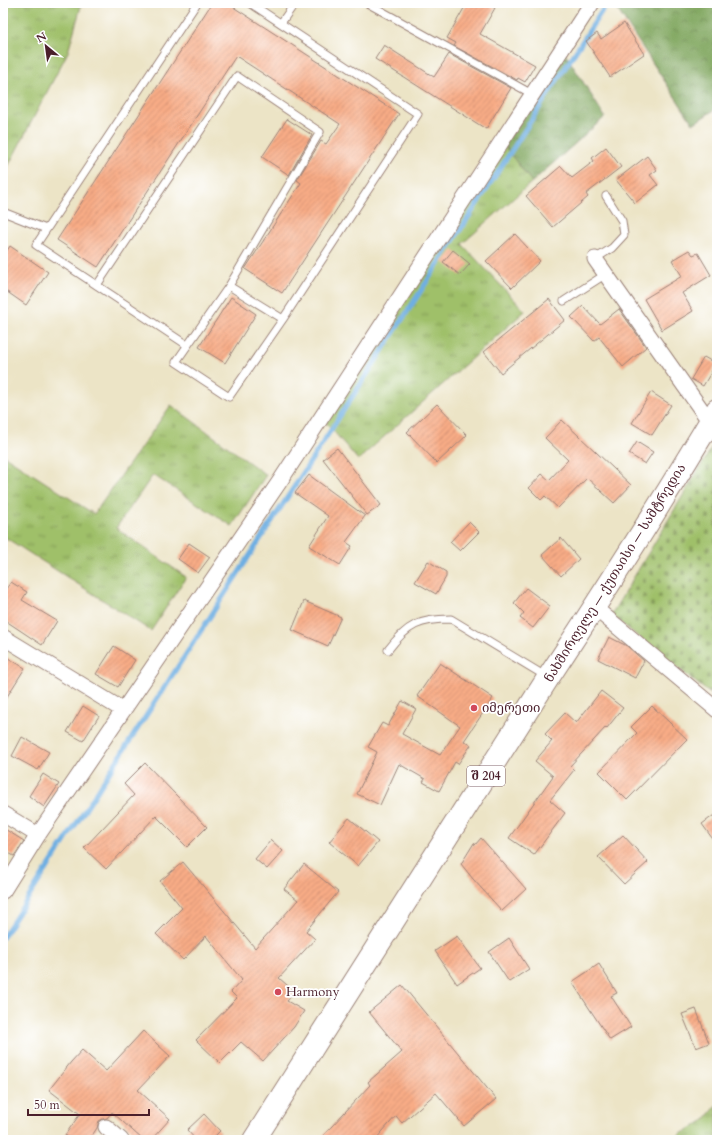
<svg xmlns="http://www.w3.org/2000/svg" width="720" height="1143" viewBox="0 0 720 1143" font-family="Cardo,'Noto Serif Georgian',serif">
<defs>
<pattern id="grass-tufts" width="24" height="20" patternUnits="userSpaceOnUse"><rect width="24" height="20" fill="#9fc069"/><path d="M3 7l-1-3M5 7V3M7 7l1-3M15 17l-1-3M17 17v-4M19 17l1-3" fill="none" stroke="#849b57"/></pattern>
<pattern id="forest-crowns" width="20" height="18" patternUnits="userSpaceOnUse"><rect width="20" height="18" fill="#7fa65d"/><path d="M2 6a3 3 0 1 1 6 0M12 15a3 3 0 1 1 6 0" fill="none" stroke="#6a874d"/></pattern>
<pattern id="cemetery-stones" width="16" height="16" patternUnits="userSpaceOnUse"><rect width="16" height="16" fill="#9fc069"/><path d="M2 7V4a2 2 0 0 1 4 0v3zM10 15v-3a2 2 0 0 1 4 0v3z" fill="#849b57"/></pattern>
<pattern id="building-hatch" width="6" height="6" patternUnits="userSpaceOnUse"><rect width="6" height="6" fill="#f8ac86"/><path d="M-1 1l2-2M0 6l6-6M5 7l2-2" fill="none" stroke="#cb8b6e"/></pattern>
</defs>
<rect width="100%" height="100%" fill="#fff"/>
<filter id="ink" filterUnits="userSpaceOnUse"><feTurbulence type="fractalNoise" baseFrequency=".025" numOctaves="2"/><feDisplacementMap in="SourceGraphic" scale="8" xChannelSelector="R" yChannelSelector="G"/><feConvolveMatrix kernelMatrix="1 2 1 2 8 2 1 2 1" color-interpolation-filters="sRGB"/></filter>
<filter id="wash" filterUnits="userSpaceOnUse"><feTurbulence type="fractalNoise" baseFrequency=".012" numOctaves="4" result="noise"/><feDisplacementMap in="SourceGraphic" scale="16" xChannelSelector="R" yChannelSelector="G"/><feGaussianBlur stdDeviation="0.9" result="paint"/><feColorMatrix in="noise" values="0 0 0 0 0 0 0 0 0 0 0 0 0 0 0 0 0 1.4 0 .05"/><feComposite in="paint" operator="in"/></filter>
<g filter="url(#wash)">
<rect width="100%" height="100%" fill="#ece4c6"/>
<g fill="url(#grass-tufts)" stroke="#74704a">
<polygon points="3,3 82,3 68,52 3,176"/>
<polygon points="502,143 532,182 462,244 525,311 358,460 324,420"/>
<polygon points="171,405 266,475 232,526 153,475 116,528 186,577 151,631 3,536 3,455 94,514"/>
<polygon points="717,1105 717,1140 682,1140 679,1135 705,1120"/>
</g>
<g fill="url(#forest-crowns)" stroke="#646244">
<polygon points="613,3 717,3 717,38 714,44 717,48 717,108 693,124"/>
<polygon points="565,53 605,117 532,182 502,143"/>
</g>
<polygon fill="url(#cemetery-stones)" stroke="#74704a" points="717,439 717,699 611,615"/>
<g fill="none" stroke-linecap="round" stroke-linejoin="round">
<polyline stroke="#6eafe2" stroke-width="5" points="3,937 607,3"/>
</g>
<g id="blocks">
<g fill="url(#building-hatch)">
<polygon points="212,3 227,3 399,114 282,293 245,269 301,183 297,180 321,141 326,144 340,124 236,56 98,267 57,240"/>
<polygon points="467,3 485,3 495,8 480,34 535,65 525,82 518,78 517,80 454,46 456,43 447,38"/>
<polygon points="624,23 644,54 610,77 586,41 597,33 601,39"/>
<polygon points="384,45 434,77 449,54 511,88 486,129 375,59"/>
<polygon points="287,119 312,135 289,175 262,157"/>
<polygon points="606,147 621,167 586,194 588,197 553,227 526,196 561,166 572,178 594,161 592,158"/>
<polygon points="647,156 657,170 650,175 658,185 635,203 616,180"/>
<polygon points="515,234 540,261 512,288 486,261"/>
<polygon points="10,246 48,272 26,305 3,289 3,257"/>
<polygon points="453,250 470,264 460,275 443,262"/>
<polygon points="689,250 693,255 698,253 711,275 682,293 693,311 662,330 644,299 682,276 672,260"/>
<polygon points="231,297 256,314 225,363 199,347"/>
<polygon points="549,299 565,320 501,373 484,352"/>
<polygon points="583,306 600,324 619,309 646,347 623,367 599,337 594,341 571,317"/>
<polygon points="704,357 716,364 703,386 691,379"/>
<polygon points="651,392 671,405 652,435 632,423"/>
<polygon points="437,404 467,435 437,463 407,432"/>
<polygon points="562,420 631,485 614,503 587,478 558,508 545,496 541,500 529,488 542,474 549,480 568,460 545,438"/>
<polygon points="637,442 653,452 645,464 629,454"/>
<polygon points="337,448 381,505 367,515 323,459"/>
<polygon points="309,475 365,516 346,542 352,546 340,565 309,546 328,516 295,493"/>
<polygon points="469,522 479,532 460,551 450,542"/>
<polygon points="561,538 579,559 561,576 542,555"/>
<polygon points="189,543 210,557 198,573 178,559"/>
<polygon points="428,561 446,572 446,577 436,594 415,582"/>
<polygon points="11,582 27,592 22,600 57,621 42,645 3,619 3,593"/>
<polygon points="526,588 550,606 533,628 520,618 524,613 514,603"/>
<polygon points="304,601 341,617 328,646 292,630"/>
<polygon points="609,637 627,646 644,661 635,678 598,659"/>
<polygon points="114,646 135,660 118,687 96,674"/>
<polygon points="3,655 25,668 3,703"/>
<polygon points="440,663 493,698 464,741 471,745 458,764 455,762 439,791 423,782 425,779 399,764 380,805 357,794 377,752 368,747 382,723 388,726 402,701 416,709 402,734 440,755 460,726 417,696"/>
<polygon points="601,691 623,708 607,728 606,727 570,766 574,770 550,800 565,813 534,855 509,838 553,776 535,761 552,741 545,734 565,713 576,723"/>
<polygon points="83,706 99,716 83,741 67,732"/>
<polygon points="652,706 687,739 627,800 599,772 637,733 631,727"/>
<polygon points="22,737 49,752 38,770 12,756"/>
<polygon points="145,763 207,827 187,847 156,816 106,869 84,848 134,795 124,784"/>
<polygon points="43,774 59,784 44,807 29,796"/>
<polygon points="717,813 717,845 702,824"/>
<polygon points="349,818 378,842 358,866 329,842"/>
<polygon points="3,828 24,841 14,856 3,850"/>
<polygon points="623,835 648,862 624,884 598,857"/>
<polygon points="481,838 526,889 502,911 473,879 461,864 474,843 475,845"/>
<polygon points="271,840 283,851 267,869 255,859"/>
<polygon points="183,862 255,948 298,900 284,889 304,864 338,892 306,931 315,939 279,978 295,992 287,1001 304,1011 294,1027 263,1061 241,1042 220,1063 196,1040 237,998 231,992 242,980 206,936 183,960 156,934 182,908 160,881"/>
<polygon points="457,936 480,968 457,984 435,951"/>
<polygon points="509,938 529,969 509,982 489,952"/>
<polygon points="599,964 617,993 611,996 631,1027 610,1040 572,982"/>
<polygon points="402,985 496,1099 464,1126 436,1093 402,1123 396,1116 375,1140 319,1140 370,1085 368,1082 402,1052 369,1012"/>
<polygon points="696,1009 709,1043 696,1048 682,1014"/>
<polygon points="143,1031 170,1056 138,1090 170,1119 151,1140 143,1140 112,1112 107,1118 103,1119 99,1121 97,1128 89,1140 73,1140 65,1135 80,1114 49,1090 71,1062 82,1050 106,1071"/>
<polygon points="204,1114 220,1131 211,1140 196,1140 187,1130"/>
</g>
</g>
</g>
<g filter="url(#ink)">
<use href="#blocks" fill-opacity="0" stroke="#9b8278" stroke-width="1"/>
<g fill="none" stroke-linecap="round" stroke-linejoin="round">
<defs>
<g id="service">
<polyline points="250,3 418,114 283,319 229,397 176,362 229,286 283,319"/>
<polyline points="367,3 532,94"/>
<polyline points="281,23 295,3"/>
<polyline points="3,212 46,229"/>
<polyline points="595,259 612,248 624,235 622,221 606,196"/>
<polyline points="97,285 237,76 320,132 229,286"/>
<polyline points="564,301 606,274"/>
<polyline points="187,345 36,245 197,3"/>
<path d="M388,650C408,624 420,619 451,619L547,677"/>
</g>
<g id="minor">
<polyline points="595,259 710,422"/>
<polyline points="595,608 717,710"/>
<polyline points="3,637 123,710"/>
<polyline points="3,814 38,835"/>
<polyline points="3,891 38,835 280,481 592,3"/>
<polyline points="106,1127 121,1140"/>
</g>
<path id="primary" d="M254,1140L548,678C606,590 663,501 717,410"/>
</defs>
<use href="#service" stroke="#9b8278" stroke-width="9"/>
<use href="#minor" stroke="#9b8278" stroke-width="17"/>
<use href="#primary" stroke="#9b8278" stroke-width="24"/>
<use href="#service" stroke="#fff" stroke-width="7"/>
<use href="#minor" stroke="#fff" stroke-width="15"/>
<use href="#primary" stroke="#fff" stroke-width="22"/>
</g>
</g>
<g fill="#d1495b" stroke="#fff" stroke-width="1.5">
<circle cx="474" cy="708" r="4"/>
<circle cx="278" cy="992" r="4"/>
</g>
<g text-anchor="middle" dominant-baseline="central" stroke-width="3.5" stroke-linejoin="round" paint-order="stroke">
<rect fill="#fff" stroke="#80626b" stroke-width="1" x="467" y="766" width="38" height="20" rx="3"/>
<g font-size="12" font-weight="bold" fill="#4a1f2b">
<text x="486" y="776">შ 204</text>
</g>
<g font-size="13" fill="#4a1f2b" stroke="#fff">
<text transform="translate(615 573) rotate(-58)">ნახშირღელე — ქუთაისი — სამტრედია</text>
</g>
<g font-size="13" fill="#4a1f2b" stroke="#fff" text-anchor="start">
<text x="482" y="708">იმერეთი</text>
<text x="286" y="992">Harmony</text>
</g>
</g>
<rect width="720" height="1143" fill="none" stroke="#fff" stroke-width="16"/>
<g transform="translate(46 46) rotate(331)" stroke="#ffffff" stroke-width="3" paint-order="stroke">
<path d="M0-3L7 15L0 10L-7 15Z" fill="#4a1f2b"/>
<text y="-6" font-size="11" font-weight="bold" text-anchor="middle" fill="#4a1f2b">N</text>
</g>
<path d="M28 1109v6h121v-6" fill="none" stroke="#4a1f2b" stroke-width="2"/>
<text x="34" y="1109" font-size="12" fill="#4a1f2b" stroke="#ffffff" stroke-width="3" paint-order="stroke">50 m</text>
</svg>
